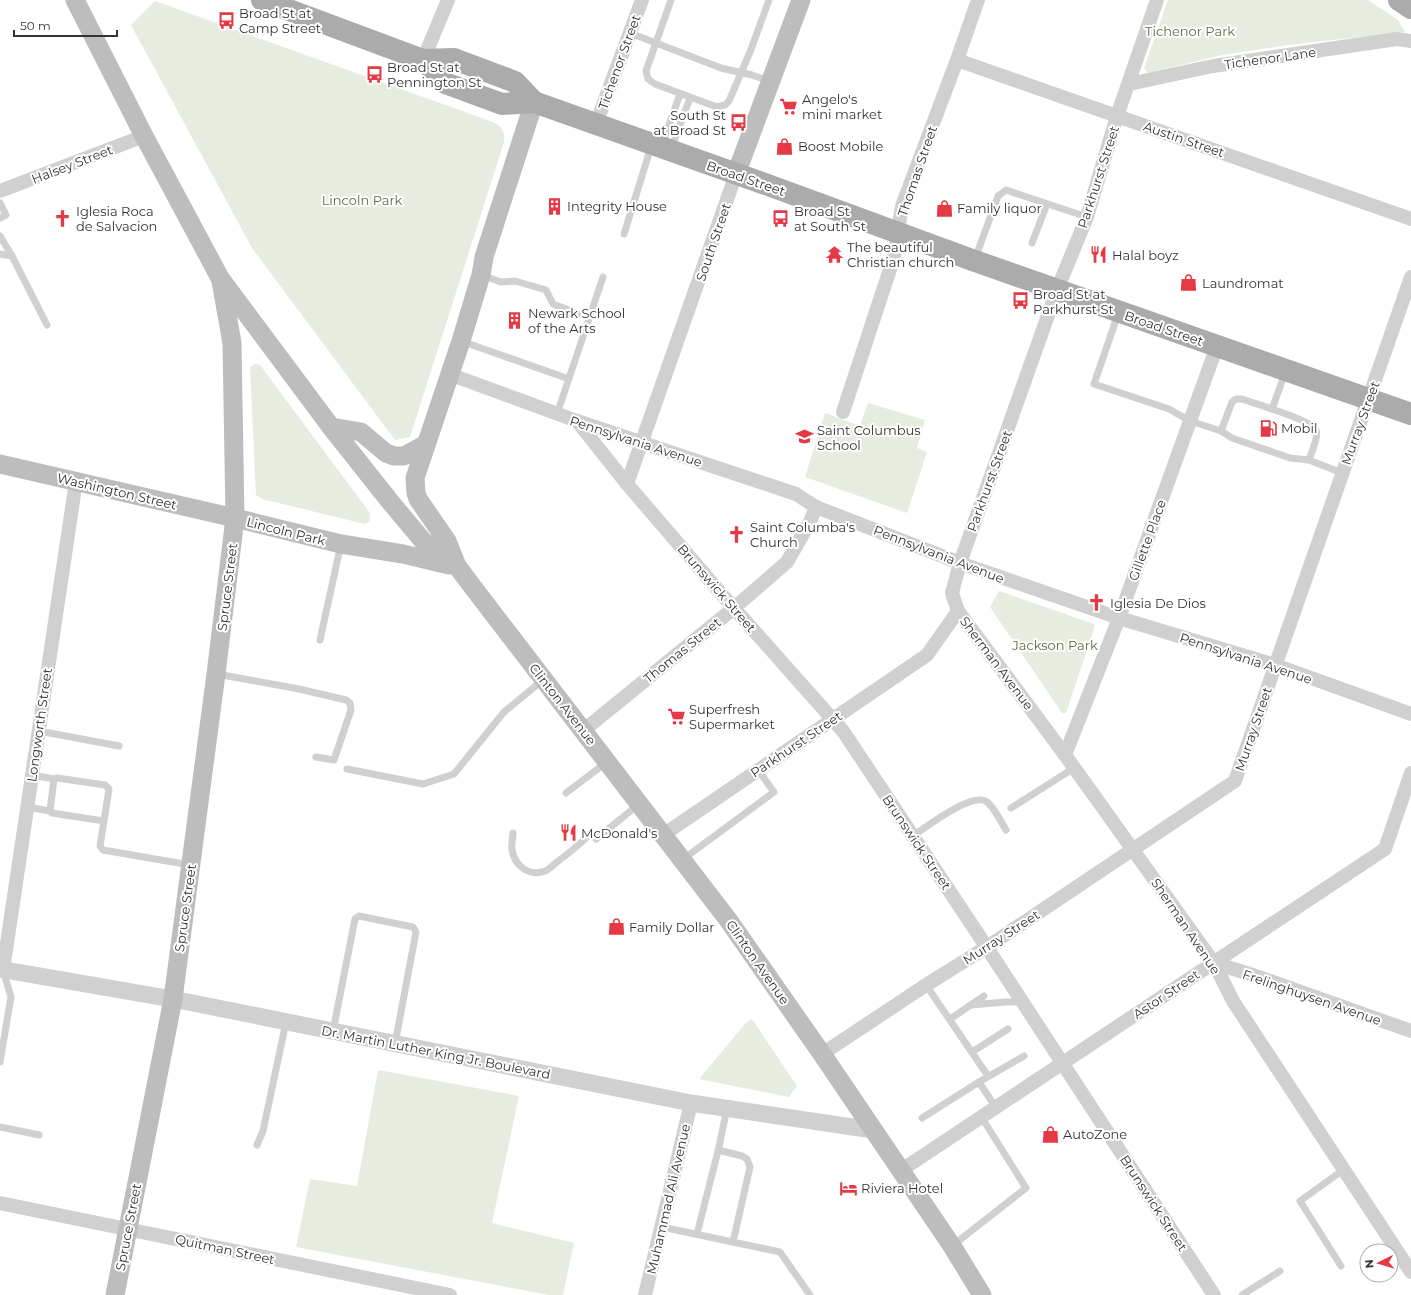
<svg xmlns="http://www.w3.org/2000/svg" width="1411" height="1295" viewBox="0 0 1411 1295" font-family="Montserrat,sans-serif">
<rect width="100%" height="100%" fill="#fff"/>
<g fill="#e6ecdf">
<polygon points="1168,0 1368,0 1398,20 1405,32 1288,45 1222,55 1148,73 1144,68"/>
<path d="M155,1L493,122C503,127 505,132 504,142L410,437L395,440L252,248L131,25Z"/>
<polygon points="254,364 260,365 370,513 370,521 365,524 262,499 256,495 250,368"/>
<polygon points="868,403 925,420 917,448 927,452 907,513 805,477 825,413 860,426"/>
<polygon points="999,591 1094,624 1095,626 1066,713 1062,713 990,607"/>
<polygon points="752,1019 797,1086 789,1097 699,1079 745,1024"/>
<polygon points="378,1070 519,1096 492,1223 574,1243 563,1295 549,1295 296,1247 310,1179 357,1186"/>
</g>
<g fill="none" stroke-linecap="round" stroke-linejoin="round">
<g stroke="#d0d0d0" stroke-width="7">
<polyline points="671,0 646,71 648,79 655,84 717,107 725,105 729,101 750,52 769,0"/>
<polyline points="630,33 721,68 752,75 769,81"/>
<polyline points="662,145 680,94"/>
<polyline points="671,149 690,98"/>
<polyline points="0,203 6,215 0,218"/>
<polyline points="624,234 651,147"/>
<polyline points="0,236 12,256"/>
<polyline points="1032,243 1047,204"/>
<polyline points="0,254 12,256 47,325"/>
<polyline points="975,259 998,196 1006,190 1087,217"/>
<polyline points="481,275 501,282 515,281 546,290 553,304 589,318"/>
<polyline points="1118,314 1094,384 1169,409 1190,421 1221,431 1232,438 1290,458 1309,460 1342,473"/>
<polyline points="461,341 569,379"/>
<polyline points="1272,409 1285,373"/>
<polyline points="557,414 603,277"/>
<path d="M1221,431L1232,402L1236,399H1242C1255,404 1312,420 1316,430C1319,436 1311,454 1309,460"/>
<polyline points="320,640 341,544"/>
<polyline points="217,674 299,689 346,700 350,703 351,710 334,760 316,757"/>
<polyline points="39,731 119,746"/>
<polyline points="347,769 423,784 454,774 504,712 544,679"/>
<polyline points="32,775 54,779"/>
<polyline points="566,793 607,762"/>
<polyline points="27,807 50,811"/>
<polyline points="1011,808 1074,768"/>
<polyline points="104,821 52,813 50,811 54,779 57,778 105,785 109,789 100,846 103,850 190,865"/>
<path d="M513,833C513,838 511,844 512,849C514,865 528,877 545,871C549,870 553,865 557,862C569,853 581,844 592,832"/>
<path d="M913,836C926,827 973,791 987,802C993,806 1002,823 1006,830"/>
<polyline points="596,839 639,804"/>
<polyline points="682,860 774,792 758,770"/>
<polyline points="926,985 988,1076"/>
<polyline points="971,1005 1005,1002 1023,1002"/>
<polyline points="950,1019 984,996"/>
<polyline points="333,1031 355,919 359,916 413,927 416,932 395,1044"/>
<polyline points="972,1052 1008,1029"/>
<polyline points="0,1062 11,997 3,970"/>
<polyline points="996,1108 979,1082 1024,1056"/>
<polyline points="922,1118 979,1082"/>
<polyline points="0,1127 39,1135"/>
<polyline points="257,1145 263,1131 286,1022"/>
<polyline points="718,1150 742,1156 747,1159 750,1167 733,1242"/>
<polyline points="662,1227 780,1252 810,1295"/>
<polyline points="697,1234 719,1147 727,1108"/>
<polyline points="952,1246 1026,1188 982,1118"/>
<polyline points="1341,1266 1300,1201 1343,1170"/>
<polyline points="1242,1295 1280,1271"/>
</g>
<g stroke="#d0d0d0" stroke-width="14">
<polyline points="1157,0 1117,116 1087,217 1057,290 960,563 952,593 958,611 1065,755 1214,963 1233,1001 1411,1272"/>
<polyline points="423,60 448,0"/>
<polyline points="957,60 1411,219"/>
<polyline points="1129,84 1213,66 1397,39 1411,41"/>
<polyline points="596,124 642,0"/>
<polyline points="0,191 144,136"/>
<polyline points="449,374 577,421 796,494 816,507 960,563 1119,618 1275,665 1411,714"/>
<polyline points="843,412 894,257 902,206 957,60 978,0"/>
<polyline points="577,421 627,484 725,598 843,731 980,937 1214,1295"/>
<polyline points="627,484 736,174"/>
<polyline points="584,730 734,608 787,562 810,522 816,507"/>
<polyline points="1065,755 1119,618 1217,346"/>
<polyline points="663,835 927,655 958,611"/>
<polyline points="1214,963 1253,975 1411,1031"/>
<polyline points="3,970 76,481"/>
<polyline points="822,1054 926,985 987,947 1235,781 1411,277"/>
<polyline points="900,1171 1385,849 1411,773"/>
<polyline points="0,1203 450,1295"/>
<polyline points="645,1295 691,1103"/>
</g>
<polyline stroke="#d0d0d0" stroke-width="17" points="0,969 173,999 691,1103 873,1130"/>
<g stroke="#bdbdbd" stroke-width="19">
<polyline points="75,0 144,136 220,278 331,427 388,499 423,541 457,566 472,586 729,921 822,1054 952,1246 982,1295"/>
<polyline points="736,174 801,0"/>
<polyline points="331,427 361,432 386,453 394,456 404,456 426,444"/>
<polyline points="0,464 235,518 341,544 403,554 449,565"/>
<polyline points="457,566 447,541 418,499 416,493 415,478 461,341 481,275 484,257 534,102"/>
<polyline points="115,1295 173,999 216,674 235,518 232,343 221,281"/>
</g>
<g stroke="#ababab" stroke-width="22">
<polyline points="262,0 423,60 454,59 515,82 534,102"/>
<polyline points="1399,0 1411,8"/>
<polyline points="423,60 445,83 502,104 534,102 768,185 975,261 1411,414"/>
</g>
</g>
<defs>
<symbol id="bus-bare" viewBox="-9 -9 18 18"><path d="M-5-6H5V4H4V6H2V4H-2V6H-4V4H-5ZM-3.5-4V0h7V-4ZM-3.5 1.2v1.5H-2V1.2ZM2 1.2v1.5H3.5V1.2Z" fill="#e63946" stroke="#fff" stroke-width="2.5" paint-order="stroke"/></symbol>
<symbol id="supermarket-bare" viewBox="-9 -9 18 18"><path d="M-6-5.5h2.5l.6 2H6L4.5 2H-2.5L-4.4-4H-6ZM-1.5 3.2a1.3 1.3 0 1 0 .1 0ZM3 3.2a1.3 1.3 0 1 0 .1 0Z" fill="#e63946" stroke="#fff" stroke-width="2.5" paint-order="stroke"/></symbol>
<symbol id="shop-bare" viewBox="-9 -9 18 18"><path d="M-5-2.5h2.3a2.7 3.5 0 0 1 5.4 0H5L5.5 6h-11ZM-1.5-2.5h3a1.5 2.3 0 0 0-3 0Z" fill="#e63946" stroke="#fff" stroke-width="2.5" paint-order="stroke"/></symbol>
<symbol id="building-bare" viewBox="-9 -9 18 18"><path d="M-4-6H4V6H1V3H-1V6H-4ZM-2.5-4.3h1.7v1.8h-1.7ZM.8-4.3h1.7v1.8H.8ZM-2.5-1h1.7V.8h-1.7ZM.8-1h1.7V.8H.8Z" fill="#e63946" stroke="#fff" stroke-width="2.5" paint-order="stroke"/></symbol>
<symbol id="church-bare" viewBox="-9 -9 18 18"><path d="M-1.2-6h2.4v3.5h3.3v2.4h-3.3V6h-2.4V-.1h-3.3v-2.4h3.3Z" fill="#e63946" stroke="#fff" stroke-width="2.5" paint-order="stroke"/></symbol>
<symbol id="temple-bare" viewBox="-9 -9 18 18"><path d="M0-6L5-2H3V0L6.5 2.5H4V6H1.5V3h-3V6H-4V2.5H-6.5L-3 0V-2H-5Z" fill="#e63946" stroke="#fff" stroke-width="2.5" paint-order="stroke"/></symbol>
<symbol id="restaurant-bare" viewBox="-9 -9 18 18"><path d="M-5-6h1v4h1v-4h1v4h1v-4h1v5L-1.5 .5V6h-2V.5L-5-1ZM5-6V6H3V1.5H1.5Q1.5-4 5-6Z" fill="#e63946" stroke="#fff" stroke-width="2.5" paint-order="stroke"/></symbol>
<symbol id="fuel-bare" viewBox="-9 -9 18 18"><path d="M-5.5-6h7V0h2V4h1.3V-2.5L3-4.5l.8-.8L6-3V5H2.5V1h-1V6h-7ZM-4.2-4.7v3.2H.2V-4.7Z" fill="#e63946" stroke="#fff" stroke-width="2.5" paint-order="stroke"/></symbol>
<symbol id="school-bare" viewBox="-9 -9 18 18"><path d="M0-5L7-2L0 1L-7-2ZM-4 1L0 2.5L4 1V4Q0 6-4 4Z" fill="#e63946" stroke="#fff" stroke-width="2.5" paint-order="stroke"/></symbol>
<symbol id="hotel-bare" viewBox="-9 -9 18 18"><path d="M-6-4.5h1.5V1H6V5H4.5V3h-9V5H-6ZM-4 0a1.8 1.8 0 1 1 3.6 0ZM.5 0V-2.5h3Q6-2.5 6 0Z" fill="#e63946" stroke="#fff" stroke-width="2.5" paint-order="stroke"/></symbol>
</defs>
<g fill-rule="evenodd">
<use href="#bus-bare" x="214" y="8" width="25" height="25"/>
<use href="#bus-bare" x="362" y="62" width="25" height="25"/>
<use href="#supermarket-bare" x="776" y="94" width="25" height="25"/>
<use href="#bus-bare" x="726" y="110" width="25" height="25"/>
<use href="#shop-bare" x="772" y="134" width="25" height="25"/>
<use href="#building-bare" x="542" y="194" width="25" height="25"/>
<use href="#shop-bare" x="932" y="196" width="25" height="25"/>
<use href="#church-bare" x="50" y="206" width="25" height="25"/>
<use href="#bus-bare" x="768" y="206" width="25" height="25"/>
<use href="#temple-bare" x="822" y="242" width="25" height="25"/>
<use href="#restaurant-bare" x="1086" y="242" width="25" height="25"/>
<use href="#shop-bare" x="1176" y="270" width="25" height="25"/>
<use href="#bus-bare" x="1008" y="288" width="25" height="25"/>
<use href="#building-bare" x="502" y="308" width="25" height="25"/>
<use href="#fuel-bare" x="1256" y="416" width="25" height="25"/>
<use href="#school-bare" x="792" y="424" width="25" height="25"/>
<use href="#church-bare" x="724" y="522" width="25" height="25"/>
<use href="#church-bare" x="1084" y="590" width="25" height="25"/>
<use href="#supermarket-bare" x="664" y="704" width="25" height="25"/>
<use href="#restaurant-bare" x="556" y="820" width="25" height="25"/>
<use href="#shop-bare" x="604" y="914" width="25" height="25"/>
<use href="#shop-bare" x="1038" y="1122" width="25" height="25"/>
<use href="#hotel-bare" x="836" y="1176" width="25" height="25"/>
</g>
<g text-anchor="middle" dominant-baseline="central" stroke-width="4" stroke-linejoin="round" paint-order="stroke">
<g font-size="13" fill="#333" stroke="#fff" text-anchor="start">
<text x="239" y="13">Broad St at<tspan x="239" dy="15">Camp Street</tspan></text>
<text x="387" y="67">Broad St at<tspan x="387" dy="15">Pennington St</tspan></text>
<text x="802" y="99">Angelo's<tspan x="802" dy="15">mini market</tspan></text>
<text x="726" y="115" text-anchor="end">South St<tspan x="726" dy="15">at Broad St</tspan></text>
<text x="798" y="146">Boost Mobile</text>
<text x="567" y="206">Integrity House</text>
<text x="957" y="208">Family liquor</text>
<text x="76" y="211">Iglesia Roca<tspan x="76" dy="15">de Salvacion</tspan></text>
<text x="794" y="211">Broad St<tspan x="794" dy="15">at South St</tspan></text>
<text x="847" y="247">The beautiful<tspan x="847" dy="15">Christian church</tspan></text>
<text x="1112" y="255">Halal boyz</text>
<text x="1202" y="283">Laundromat</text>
<text x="1033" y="294">Broad St at<tspan x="1033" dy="15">Parkhurst St</tspan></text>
<text x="528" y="313">Newark School<tspan x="528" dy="15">of the Arts</tspan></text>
<text x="1281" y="428">Mobil</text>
<text x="817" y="430">Saint Columbus<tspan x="817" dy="15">School</tspan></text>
<text x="750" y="527">Saint Columba's<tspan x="750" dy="15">Church</tspan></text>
<text x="1110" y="603">Iglesia De Dios</text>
<text x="689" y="709">Superfresh<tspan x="689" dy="15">Supermarket</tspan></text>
<text x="581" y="833">McDonald's</text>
<text x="629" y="927">Family Dollar</text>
<text x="1063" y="1134">AutoZone</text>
<text x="861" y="1188">Riviera Hotel</text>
</g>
<g font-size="13" fill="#56703f" stroke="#fff">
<text x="1190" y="31">Tichenor Park</text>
<text x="362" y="200">Lincoln Park</text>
<text x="1055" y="645">Jackson Park</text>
</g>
<g font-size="13" fill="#333" stroke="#fff">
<text transform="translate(1270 58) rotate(-8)">Tichenor Lane</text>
<text transform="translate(619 62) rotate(-70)">Tichenor Street</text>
<text transform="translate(1184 139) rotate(19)">Austin Street</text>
<text transform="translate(72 164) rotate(-21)">Halsey Street</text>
<text transform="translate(917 171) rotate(-71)">Thomas Street</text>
<text transform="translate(1098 177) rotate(-72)">Parkhurst Street</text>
<text transform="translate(746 178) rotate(19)">Broad Street</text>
<text transform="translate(713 242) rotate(-71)">South Street</text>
<text transform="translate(1164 328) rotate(19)">Broad Street</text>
<text transform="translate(1360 423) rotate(-70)">Murray Street</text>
<text transform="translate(636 441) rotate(18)">Pennsylvania Avenue</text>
<text transform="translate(989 481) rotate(-70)">Parkhurst Street</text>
<text transform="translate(117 491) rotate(13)">Washington Street</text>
<text transform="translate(286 531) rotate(14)">Lincoln Park</text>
<text transform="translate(1147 540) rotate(-70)">Gillette Place</text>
<text transform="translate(939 554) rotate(21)">Pennsylvania Avenue</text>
<text transform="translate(227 587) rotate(-83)">Spruce Street</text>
<text transform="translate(717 588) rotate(49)">Brunswick Street</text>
<text transform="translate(682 650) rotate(-39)">Thomas Street</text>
<text transform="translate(1246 658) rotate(18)">Pennsylvania Avenue</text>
<text transform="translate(997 663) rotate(53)">Sherman Avenue</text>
<text transform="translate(563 704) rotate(52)">Clinton Avenue</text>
<text transform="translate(39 725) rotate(-82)">Longworth Street</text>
<text transform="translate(1253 729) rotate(-71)">Murray Street</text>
<text transform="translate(796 744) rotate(-34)">Parkhurst Street</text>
<text transform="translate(917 842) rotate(56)">Brunswick Street</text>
<text transform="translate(185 908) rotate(-82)">Spruce Street</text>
<text transform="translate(1186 926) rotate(56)">Sherman Avenue</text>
<text transform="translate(1001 937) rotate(-33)">Murray Street</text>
<text transform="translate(758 962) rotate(55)">Clinton Avenue</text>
<text transform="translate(1166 994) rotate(-34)">Astor Street</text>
<text transform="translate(1312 997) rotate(19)">Frelinghuysen Avenue</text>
<text transform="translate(436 1052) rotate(11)">Dr. Martin Luther King Jr. Boulevard</text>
<text transform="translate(668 1199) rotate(-77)">Muhammad Ali Avenue</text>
<text transform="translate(1154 1203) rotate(57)">Brunswick Street</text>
<text transform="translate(128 1227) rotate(-79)">Spruce Street</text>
<text transform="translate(225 1249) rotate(12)">Quitman Street</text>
</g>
</g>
<g transform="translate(1379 1263) rotate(265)"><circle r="19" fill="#ffffff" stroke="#adadad"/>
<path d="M0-3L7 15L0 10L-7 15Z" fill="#e63946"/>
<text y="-6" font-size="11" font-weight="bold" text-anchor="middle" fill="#333333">N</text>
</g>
<path d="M14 30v6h103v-6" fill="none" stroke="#333333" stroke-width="2"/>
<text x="20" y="30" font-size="12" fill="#333333" stroke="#ffffff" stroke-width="3" paint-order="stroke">50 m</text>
</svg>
